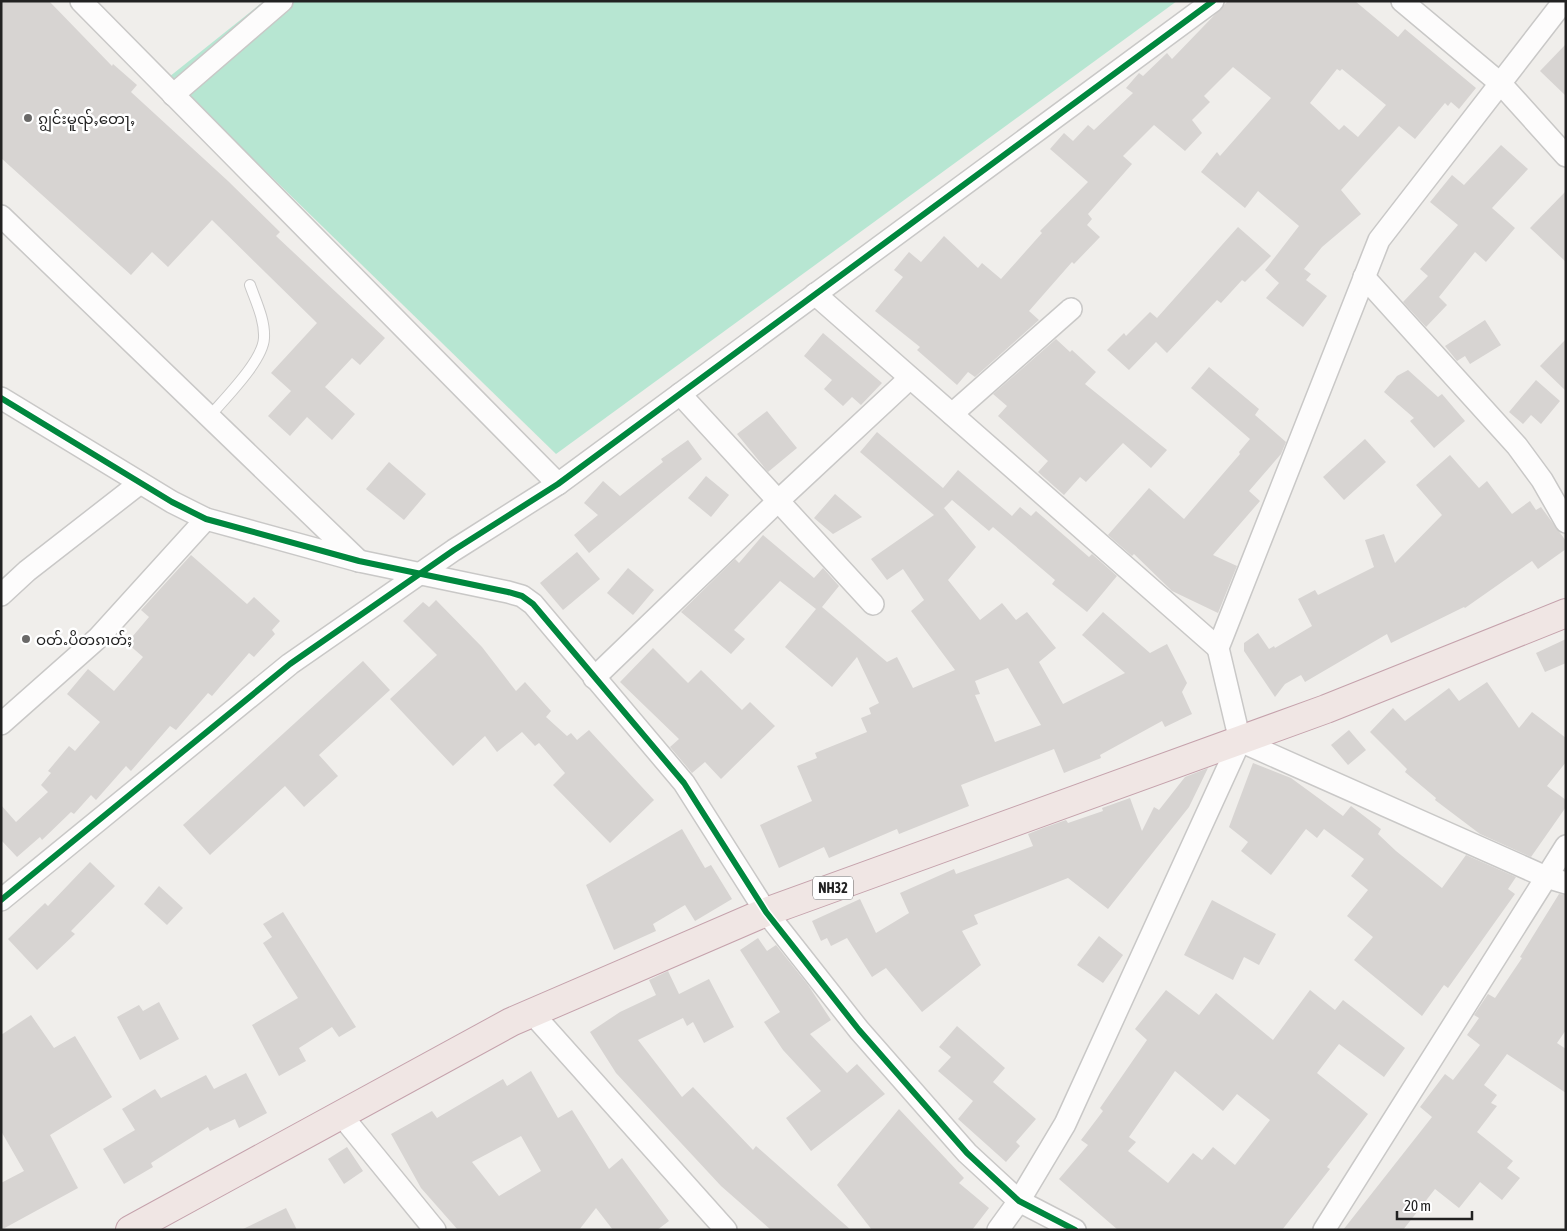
<svg xmlns="http://www.w3.org/2000/svg" width="1567" height="1231" viewBox="0 0 1567 1231" font-family="'Asap Condensed','Noto Sans Myanmar',sans-serif">
<rect width="100%" height="100%" fill="#f0eeeb"/>
<polygon fill="#b7e6d2" points="264,1 1177,1 556,454 169,77"/>
<g fill="#d7d4d2" fill-rule="evenodd">
<polygon points="1,1 49,1 112,66 113,64 137,85 131,92 228,181 280,232 276,236 385,338 360,365 352,358 325,387 355,414 332,440 307,417 290,436 268,416 291,391 271,373 317,323 212,220 168,267 152,252 131,275 1,158"/>
<path d="M1228,1H1355L1398,37L1405,29L1476,88L1459,109L1451,102L1448,106L1445,103L1415,139L1399,126L1341,190L1361,214L1322,247L1304,269L1311,274L1306,280L1327,296L1303,327L1266,298L1279,283L1265,270L1299,226L1258,191L1245,208L1201,172L1217,152L1220,156L1271,98L1233,67L1204,96L1210,102L1192,120L1202,133L1185,151L1154,125L1123,156L1132,164L1088,214L1092,219L1087,225L1100,237L1074,264L1072,262L1029,311L1039,320L975,377L968,372L957,385L917,350L920,347L875,311L903,277L894,270L909,252L921,262L944,236L978,268L982,263L1001,279L1042,233L1040,231L1088,182L1050,149L1064,133L1073,141L1088,125L1094,130L1133,93L1126,88L1139,73L1143,76L1167,53L1172,59ZM1337,69L1340,71L1342,69L1386,105L1358,137L1344,125L1339,130L1310,103Z"/>
<polygon points="1566,44 1566,96 1540,71"/>
<polygon points="1501,145 1528,169 1492,208 1515,228 1486,262 1475,252 1439,297 1447,305 1426,327 1403,302 1428,276 1420,269 1458,225 1430,202 1452,175 1464,185"/>
<polygon points="1566,191 1566,262 1530,228"/>
<polygon points="1238,227 1271,256 1245,282 1242,280 1221,303 1217,300 1167,353 1156,342 1129,370 1107,350 1124,333 1126,336 1150,312 1157,318"/>
<polygon points="1485,320 1501,345 1470,364 1465,356 1457,361 1445,346"/>
<polygon points="823,333 882,383 861,405 852,397 843,406 824,389 832,380 804,356"/>
<polygon points="1056,339 1070,352 1072,350 1096,372 1085,384 1167,450 1151,468 1123,443 1086,482 1080,477 1064,495 1038,472 1048,461 998,416 1007,406 993,394"/>
<polygon points="1566,339 1566,391 1540,366"/>
<polygon points="1209,367 1259,409 1255,415 1286,442 1281,454 1249,491 1260,501 1213,555 1237,566 1218,613 1172,591 1134,554 1132,556 1108,535 1149,488 1184,519 1240,454 1239,452 1250,439 1191,388"/>
<polygon points="1408,370 1438,397 1442,394 1465,421 1434,448 1410,421 1414,418 1384,392 1397,376"/>
<polygon points="1536,380 1560,401 1541,424 1531,415 1523,424 1509,412"/>
<polygon points="767,411 797,448 768,472 737,434"/>
<path d="M877,432L943,488L958,470L1012,516L1020,507L1031,516L1036,511L1089,557L1092,554L1117,576L1087,612L1052,584L1055,580L993,527L989,531L952,500L942,510L944,508L976,547L948,580L980,620L1002,603L1016,620L1027,612L1056,648L1039,662L1063,704L1125,673L1082,635L1103,612L1150,653L1167,644L1187,683L1182,692L1192,714L1165,727L1162,721L1100,755L1101,758L1064,773L1054,749L961,785L969,806L899,834L897,829L829,858L824,847L779,868L760,825L812,801L797,766L817,758L815,753L867,732L861,718L871,714L869,708L879,703L857,657L832,687L785,647L816,609L780,581L734,630L745,639L731,654L681,612L735,559L739,563L763,535L814,578L823,568L839,586L822,607L887,662L897,657L913,688L955,670L911,611L924,600L903,569L887,580L871,559L934,515L860,452ZM1008,668L1041,725L995,742L975,695L980,694L975,681Z"/>
<polygon points="1365,439 1386,462 1344,500 1323,477"/>
<polygon points="688,440 702,459 589,553 574,535 598,515 584,503 603,481 620,496 663,462 661,459"/>
<polygon points="1450,455 1479,488 1487,481 1512,514 1530,501 1536,510 1541,507 1566,541 1566,549 1538,569 1532,561 1465,608 1464,607 1391,643 1387,634 1305,682 1301,675 1285,684 1275,697 1244,651 1244,643 1258,633 1269,649 1274,646 1275,648 1312,626 1298,599 1315,590 1318,595 1374,567 1365,540 1384,534 1395,563 1442,515 1416,485"/>
<polygon points="389,462 426,494 404,520 366,489"/>
<polygon points="706,476 729,495 711,517 688,498"/>
<polygon points="835,494 862,517 833,534 814,518"/>
<polygon points="577,552 600,579 563,610 540,583"/>
<polygon points="191,555 247,604 254,597 280,621 272,630 275,634 254,657 249,653 212,696 208,693 176,730 170,726 131,771 126,766 96,800 91,795 74,814 71,812 42,840 40,837 17,857 1,840 1,805 16,822 48,792 41,785 51,773 48,771 69,746 75,751 100,722 67,694 88,669 114,691 143,657 127,643 149,617 141,610"/>
<polygon points="628,568 654,590 633,615 607,593"/>
<polygon points="436,600 482,647 516,691 525,682 551,711 546,717 567,736 571,733 577,740 589,730 654,800 610,843 553,785 565,773 539,743 535,746 522,732 497,752 485,736 453,766 390,699 437,655 403,621 423,602 429,607"/>
<polygon points="1566,639 1566,663 1545,672 1536,653"/>
<polygon points="653,648 688,683 701,670 742,710 750,702 775,726 721,779 705,762 692,773 670,747 679,739 620,682"/>
<polygon points="363,661 390,690 319,755 338,776 304,807 285,786 210,855 183,825"/>
<polygon points="1487,682 1519,728 1532,712 1566,738 1566,762 1547,786 1566,800 1566,807 1531,857 1480,834 1435,800 1436,798 1405,772 1407,769 1370,732 1393,708 1405,721 1449,688 1459,701"/>
<polygon points="1349,730 1366,750 1348,765 1331,745"/>
<polygon points="1253,763 1291,778 1343,816 1351,806 1381,829 1378,834 1396,851 1442,888 1466,855 1516,877 1508,889 1515,894 1448,988 1444,985 1422,1016 1354,960 1373,937 1347,916 1368,890 1351,876 1364,859 1324,829 1317,838 1306,829 1271,875 1241,851 1248,842 1229,827"/>
<polygon points="1208,768 1189,807 1108,909 1068,878 974,915 978,924 962,931 981,965 922,1012 886,968 872,977 847,938 831,946 827,938 821,941 812,921 860,899 876,933 909,913 900,893 954,869 956,874 1033,846 1028,834 1043,828 1066,820 1068,823 1103,811 1102,808 1130,798 1142,831 1154,807 1159,810 1185,777"/>
<polygon points="682,829 705,868 711,865 732,899 695,921 685,905 653,924 656,931 614,950 586,885"/>
<polygon points="90,862 115,886 71,931 75,934 37,970 8,939 45,903 48,906"/>
<polygon points="159,886 183,908 167,925 144,904"/>
<polygon points="1559,894 1566,895 1566,1030 1557,1043 1566,1049 1566,1093 1507,1054 1484,1085 1497,1095 1491,1103 1497,1106 1477,1132 1513,1161 1507,1168 1520,1178 1502,1200 1480,1182 1459,1208 1435,1189 1403,1230 1343,1230 1432,1117 1420,1107 1445,1074 1453,1080 1480,1045 1467,1035 1479,1018 1474,1015 1488,994 1495,998 1522,958 1520,957"/>
<polygon points="1212,900 1276,934 1259,965 1244,957 1233,980 1184,955"/>
<polygon points="283,912 356,1027 339,1037 332,1027 299,1048 306,1061 279,1076 252,1025 298,998 263,943 272,937 263,924"/>
<polygon points="1099,936 1123,955 1103,983 1077,965"/>
<polygon points="758,938 767,951 776,945 808,985 831,1020 810,1034 847,1073 857,1064 885,1094 811,1151 786,1118 821,1091 783,1050 764,1022 780,1012 740,950"/>
<polygon points="668,971 679,994 709,979 734,1027 704,1043 693,1022 687,1026 683,1018 638,1040 682,1097 693,1087 753,1150 756,1146 851,1230 771,1230 721,1186 616,1073 590,1032 620,1012 656,995 649,980"/>
<path d="M1166,990L1199,1015L1216,993L1273,1040L1310,990L1335,1010L1343,1000L1405,1048L1384,1077L1339,1044L1317,1073L1368,1114L1327,1167L1330,1169L1282,1230H1118L1059,1179L1088,1145L1081,1140L1103,1111L1100,1108L1147,1040L1135,1029ZM1175,1071L1223,1111L1237,1094L1270,1120L1235,1165L1213,1147L1202,1160L1193,1153L1168,1183L1128,1151L1136,1142L1129,1137Z"/>
<polygon points="159,1002 179,1039 140,1060 117,1017 139,1005 143,1011"/>
<polygon points="31,1015 54,1048 75,1036 112,1097 50,1135 78,1188 1,1230 1,1183 24,1171 1,1131 1,1035"/>
<polygon points="957,1026 1005,1068 993,1082 1036,1119 1016,1142 1020,1146 1006,1162 958,1119 973,1101 938,1071 951,1057 939,1047"/>
<path d="M531,1071L558,1118L572,1110L609,1169L622,1158L669,1221L657,1230H613L596,1208L579,1230H458L421,1188L391,1134L432,1111L437,1118L503,1079L507,1086ZM521,1136L541,1171L499,1196L472,1162Z"/>
<polygon points="246,1073 267,1113 239,1128 235,1119 210,1131 208,1127 151,1163 153,1167 124,1184 103,1149 135,1130 122,1109 155,1089 161,1098 206,1075 214,1089"/>
<polygon points="899,1109 964,1178 959,1183 989,1208 972,1230 872,1230 837,1185"/>
<polygon points="347,1147 363,1171 344,1184 328,1159"/>
<polygon points="286,1208 297,1230 241,1230"/>
</g>
<g fill="none" stroke-linecap="round" stroke-linejoin="round">
<defs>
<path id="service" d="M209,417C224,399 263,361 264,338C265,320 256,302 250,285"/>
<g id="minor">
<polyline points="81,1 558,484"/>
<polyline points="1402,1 1501,84 1566,156"/>
<polyline points="173,95 282,1"/>
<polyline points="1,216 359,561"/>
<polyline points="1364,277 1517,446 1542,480 1566,522"/>
<polyline points="815,294 1218,648"/>
<polyline points="680,394 873,604"/>
<polyline points="1,398 172,502 206,519 359,561 508,592 522,596 533,604 684,783 766,912 859,1030 967,1153 1019,1201 1075,1230"/>
<polyline points="952,414 1071,309"/>
<polyline points="1,595 27,571 140,483"/>
<polyline points="594,678 778,501 910,378"/>
<polyline points="1,724 98,638 206,519"/>
<polyline points="1240,741 1546,877 1566,883"/>
<polyline points="1,900 290,664 454,550 558,484 1213,1"/>
<polyline points="532,1013 726,1230"/>
<polyline points="342,1116 435,1230"/>
<polyline points="998,1230 1019,1201 1065,1124 1240,741 1218,648 1379,240 1564,1"/>
<polyline points="1324,1230 1566,846"/>
</g>
<polyline id="trunk" points="130,1230 511,1022 766,912 1326,709 1566,613"/>
</defs>
<use href="#service" stroke="#c9c8c7" stroke-width="12"/>
<use href="#minor" stroke="#c9c8c7" stroke-width="24"/>
<use href="#trunk" stroke="#c5a2ac" stroke-width="30"/>
<use href="#service" stroke="#fdfcfc" stroke-width="10"/>
<use href="#minor" stroke="#fdfcfc" stroke-width="21"/>
<use href="#trunk" stroke="#f0e6e4" stroke-width="28"/>
<defs>
<g id="cycleway">
<polyline points="1,398 172,502 206,519 359,561 508,592 522,596 533,604 684,783 766,912 859,1030 967,1153 1019,1201 1075,1230"/>
<polyline points="1,900 290,664 454,550 558,484 1213,1"/>
</g>
</defs>
<use href="#cycleway" stroke="#fff" stroke-width="9"/>
<use href="#cycleway" stroke="#00873e" stroke-width="6"/>
</g>
<g fill="#6a6968" stroke="#fff" stroke-width="2">
<circle cx="28" cy="118" r="5"/>
<circle cx="26" cy="639" r="5"/>
</g>
<g text-anchor="middle" dominant-baseline="central" stroke-width="5" stroke-linejoin="round" paint-order="stroke">
<rect fill="#fff" stroke="#646464" stroke-width="1" x="813" y="876.5" width="40" height="23" rx="4"/>
<g font-size="14" font-weight="bold" fill="#222">
<text x="833" y="888">NH32</text>
</g>
<g font-size="15" fill="#222" stroke="#fff" text-anchor="start">
<text x="38" y="118">ၵျွင်းမူၺ်ႇတေႃႇ</text>
<text x="36" y="639">ဝတ်ႉပိတၵၢတ်ႈ</text>
</g>
</g>
<rect width="1567" height="1231" fill="none" stroke="#222222" stroke-width="5"/>
<path d="M1397 1211v8h75v-8" fill="none" stroke="#222222" stroke-width="2.5"/>
<text x="1404" y="1211" font-size="15" fill="#222222" stroke="#ffffff" stroke-width="4" paint-order="stroke">20 m</text>
</svg>
